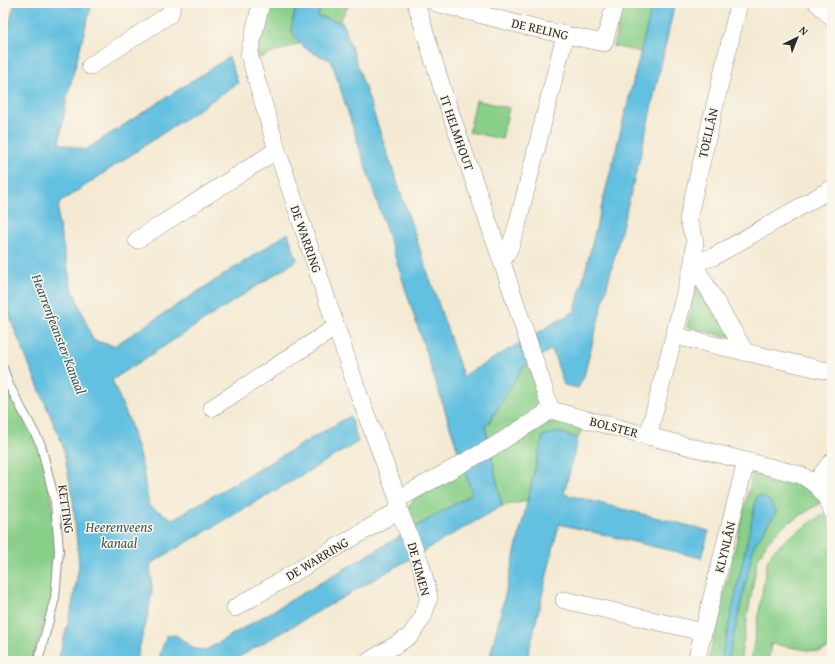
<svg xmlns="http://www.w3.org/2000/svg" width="835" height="664" viewBox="0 0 835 664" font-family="'Gentium Book Plus',serif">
<rect width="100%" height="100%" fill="#fbf7ec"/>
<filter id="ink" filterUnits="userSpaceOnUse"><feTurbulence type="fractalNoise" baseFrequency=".025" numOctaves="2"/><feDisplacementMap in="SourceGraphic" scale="8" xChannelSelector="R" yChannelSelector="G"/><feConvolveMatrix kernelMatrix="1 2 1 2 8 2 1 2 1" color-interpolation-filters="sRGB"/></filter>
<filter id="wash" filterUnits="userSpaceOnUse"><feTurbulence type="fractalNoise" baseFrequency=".012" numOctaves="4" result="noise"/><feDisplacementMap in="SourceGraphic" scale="16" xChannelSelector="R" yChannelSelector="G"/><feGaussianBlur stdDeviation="0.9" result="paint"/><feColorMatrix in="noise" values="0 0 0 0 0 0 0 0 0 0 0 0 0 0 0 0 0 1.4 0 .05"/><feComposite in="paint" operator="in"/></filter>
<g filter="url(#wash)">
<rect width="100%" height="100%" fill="#f4ead3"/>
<g fill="#88cf89" stroke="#5a7d5a">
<polygon points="268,3 297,3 291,29 297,40 301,43 256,59"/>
<polygon points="321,3 350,3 339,22 318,16"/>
<polygon points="625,3 653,3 641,52 613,46"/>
<polygon points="476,100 509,108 502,139 469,132"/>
<polygon points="696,285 731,336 723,336 687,327"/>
<polygon points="3,363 35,435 49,480 56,532 53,601 31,661 3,661"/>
<polygon points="527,364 547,407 488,442 485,425 488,424 523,367"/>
<polygon points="557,418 583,426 578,438 558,432 543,436 527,501 502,506 491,454 544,424"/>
<polygon points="464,470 472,494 415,527 408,507 415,498"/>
<polygon points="753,471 801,484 817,493 821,503 783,526 767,542 757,561 740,661 728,661 754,545 776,512 757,496 721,661 708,661"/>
<polygon points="825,513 832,530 832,647 819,652 771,644 768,661 751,661 767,562 773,551 788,538"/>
</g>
<g fill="#62c0e0" stroke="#467686">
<polygon points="15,3 92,3 67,97 59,143 85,150 229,57 238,83 59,203 58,220 71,285 93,340 114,346 288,233 297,260 112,380 130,423 142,465 149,506 173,519 350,416 358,442 150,564 152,591 148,614 136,661 58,661 71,611 79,566 73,500 63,446 13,326 3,292 3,43"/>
<path d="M297,3H321L318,16L343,23L463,376L575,311L653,3H675L641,153L584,376L578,388L564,385L552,349L523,367L488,424L485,425L502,506L232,661H158L166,636L176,635L194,649L206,650L472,494L331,60C319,56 306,51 297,40C295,37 293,32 291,29Z"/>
<polygon points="558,432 578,438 564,494 709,531 701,558 559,524 527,660 532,661 489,661 543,436"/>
<path d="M757,496C768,496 772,503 776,512L754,545L728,661H721Z"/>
</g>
</g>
<g filter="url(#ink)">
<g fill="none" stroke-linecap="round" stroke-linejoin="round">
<defs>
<polyline id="lane" points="3,368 9,385 41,445 55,502 59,550 55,598 38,661"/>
<g id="street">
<polyline points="261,3 249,54 277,150 359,395 398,499 399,510 421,565 429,597 423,617 410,636 369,661"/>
<polyline points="416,3 443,91 502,262 551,410"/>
<polyline points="436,3 533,28 604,43 615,3"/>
<polyline points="817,3 832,17"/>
<polyline points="90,66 170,14 173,3"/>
<polyline points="137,240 277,150"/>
<polyline points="502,262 510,247 517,226 565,35"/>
<polyline points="675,336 832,372"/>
<polyline points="746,353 693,263 713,257 831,189"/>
<polyline points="212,408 336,327"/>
<polyline points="648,436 693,263 695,241 688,219 739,3"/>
<polyline points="815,483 832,461"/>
<path d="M398,499L494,446L551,410L648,436L801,475C818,485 825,492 832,511"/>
<polyline points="564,600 703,632"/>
<polyline points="235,608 399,510"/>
<polyline points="696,661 746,461"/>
</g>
</defs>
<use href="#lane" stroke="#908a7f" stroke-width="10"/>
<use href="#street" stroke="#908a7f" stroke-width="18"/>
<use href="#lane" stroke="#fff" stroke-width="8"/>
<use href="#street" stroke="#fff" stroke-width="17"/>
</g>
</g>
<g text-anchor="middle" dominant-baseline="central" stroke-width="3" stroke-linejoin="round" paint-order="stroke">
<g font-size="13" fill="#2b2b2b" stroke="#fbf7ec">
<text transform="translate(540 29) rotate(13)">DE RELING</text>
<text transform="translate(457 133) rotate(71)">IT HELMHOUT</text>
<text transform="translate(708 133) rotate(-77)">TOELLÂN</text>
<text transform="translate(306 239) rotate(71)">DE WARRING</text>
<text transform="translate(614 427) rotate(15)">BOLSTER</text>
<text transform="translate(66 509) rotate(82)">KETTING</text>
<text transform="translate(725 547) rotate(-76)">KLYNLÂN</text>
<text transform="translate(317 559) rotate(-31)">DE WARRING</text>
<text transform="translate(419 569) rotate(75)">DE KIMEN</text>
</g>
<g font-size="14" font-style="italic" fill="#3c5861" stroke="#fbf7ec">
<text transform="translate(59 334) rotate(69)">Hearrenfeanster Kanaal</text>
<text x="119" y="527">Heerenveens<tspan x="119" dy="16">kanaal</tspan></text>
</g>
</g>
<rect width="835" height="664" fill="none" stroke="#fbf7ec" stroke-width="16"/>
<g transform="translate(797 38) rotate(43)" stroke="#fbf7ec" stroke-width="3" paint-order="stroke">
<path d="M0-3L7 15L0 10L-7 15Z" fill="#2b2b2b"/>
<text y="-6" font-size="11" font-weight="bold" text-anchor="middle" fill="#2b2b2b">N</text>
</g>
</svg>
